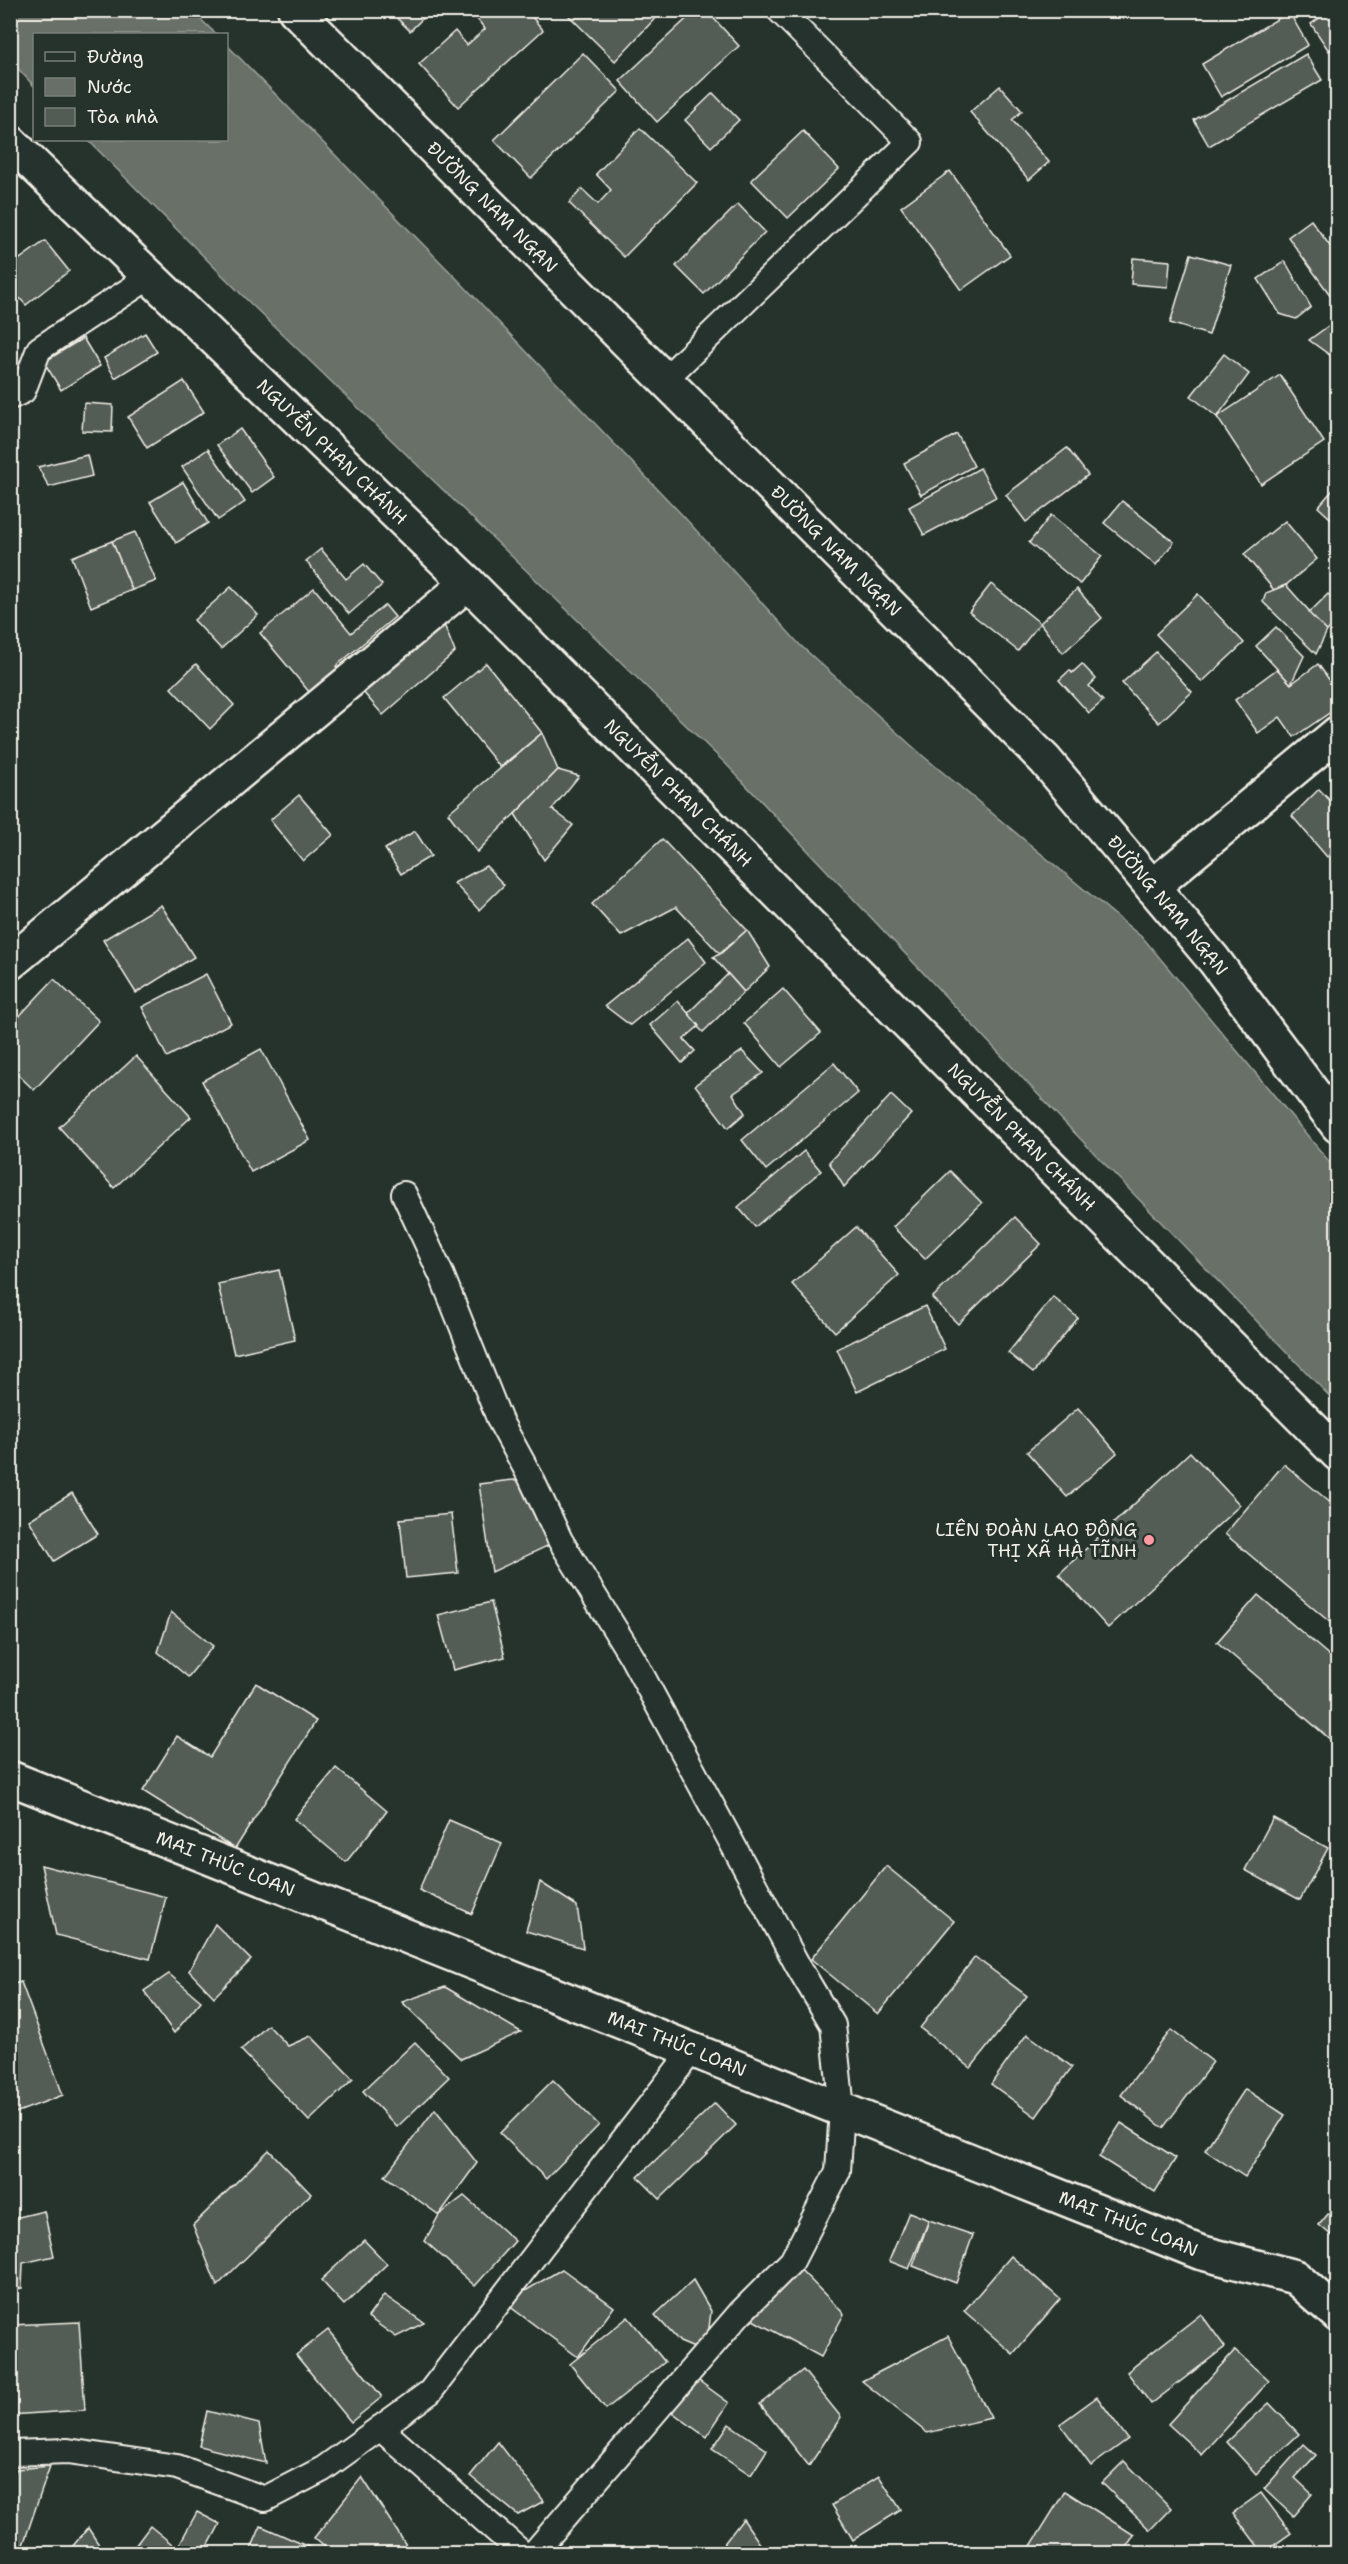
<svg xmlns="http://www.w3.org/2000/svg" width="1348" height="2564" viewBox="0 0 1348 2564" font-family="'Shantell Sans',sans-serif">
<rect width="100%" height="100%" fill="#26332d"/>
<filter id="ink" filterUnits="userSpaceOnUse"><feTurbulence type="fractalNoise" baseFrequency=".0167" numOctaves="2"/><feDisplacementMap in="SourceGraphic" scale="12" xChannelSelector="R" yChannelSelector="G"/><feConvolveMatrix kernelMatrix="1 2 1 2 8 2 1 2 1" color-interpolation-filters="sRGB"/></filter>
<g filter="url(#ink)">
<g fill="#676f68" stroke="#9fa39b" stroke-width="1.5">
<polygon points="10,11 192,11 216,34 34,34 34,86 11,61"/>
<polygon points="227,45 463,285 685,518 800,645 923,756 1144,939 1337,1171 1337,1404 1066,1124 726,764 246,299 88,140 226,140"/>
</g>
<g fill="#525c55" stroke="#f4f1e8" stroke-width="1.5">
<polygon points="389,10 431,10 410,31"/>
<polygon points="526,10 543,30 458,107 419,64 455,31 467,45 485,29 470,10"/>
<polygon points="563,10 663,10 615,61"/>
<polygon points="696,10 706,10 739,46 657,122 620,81"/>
<polygon points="1331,10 1338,10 1338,45 1329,51 1311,24"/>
<polygon points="1289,12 1308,45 1221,97 1202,64"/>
<polygon points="583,53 620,91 531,178 494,140"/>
<polygon points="1306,54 1322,80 1209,146 1194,120"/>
<polygon points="1000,86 1022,111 1012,120 1049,162 1029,180 970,112"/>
<polygon points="713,93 739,120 711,147 685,120"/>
<polygon points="640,128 697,183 624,257 569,203 582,189 598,204 611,190 596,174"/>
<polygon points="803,131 839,169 788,218 751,180"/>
<polygon points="950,171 1010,255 961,290 901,207"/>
<polygon points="738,204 765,232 704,294 676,266"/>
<polygon points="1311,220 1338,257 1336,303 1288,237"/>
<polygon points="45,241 69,271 26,305 10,288 10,266"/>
<polygon points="1191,254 1231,265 1209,335 1170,323"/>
<polygon points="1133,258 1170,261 1168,287 1131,284"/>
<polygon points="1285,261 1311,307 1296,319 1280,314 1258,279"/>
<polygon points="1338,319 1338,361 1309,340"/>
<polygon points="145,333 157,352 115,378 104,358"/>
<polygon points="83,338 100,366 61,390 44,362"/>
<polygon points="1224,354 1249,374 1217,417 1191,396"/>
<polygon points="1280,375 1324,442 1261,484 1217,417"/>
<polygon points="184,381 204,412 147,448 128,417"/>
<polygon points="84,403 113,405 112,432 82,431"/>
<polygon points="240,429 274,477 252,493 217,445"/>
<polygon points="957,434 974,466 921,495 904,463"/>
<polygon points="1067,448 1088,475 1026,522 1006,495"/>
<polygon points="208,449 245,502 218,520 182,467"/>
<polygon points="87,455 92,476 49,487 38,467"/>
<polygon points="980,468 996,497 924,535 909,507"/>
<polygon points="183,482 208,523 176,543 150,502"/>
<polygon points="1338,484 1338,525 1318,507"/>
<polygon points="1122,501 1174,542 1156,565 1104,523"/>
<polygon points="1051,515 1102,556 1080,584 1029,543"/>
<polygon points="1285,521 1317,559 1286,585 1274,590 1244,554"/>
<polygon points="135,532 156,581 132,590 112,541"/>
<polygon points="112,541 132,590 91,607 72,557"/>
<polygon points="321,549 346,579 364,564 382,585 349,614 306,561"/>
<polygon points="991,584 1040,623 1018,651 969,612"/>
<polygon points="1286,585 1327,631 1316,654 1263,602 1266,593"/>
<polygon points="231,587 258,615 221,649 194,620"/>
<polygon points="314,588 351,633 385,605 395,617 336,666 344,676 315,699 260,633"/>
<polygon points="1077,589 1102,618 1063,653 1040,623"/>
<polygon points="1198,594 1244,643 1202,682 1156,634"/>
<polygon points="1328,594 1338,603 1338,620 1327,631 1309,613"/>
<polygon points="443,622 455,652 383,715 363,692"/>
<polygon points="1276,627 1304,656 1291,684 1256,646"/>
<polygon points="1156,652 1192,692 1159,723 1122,683"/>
<polygon points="486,663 542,733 500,767 444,698"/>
<polygon points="196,664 234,705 210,729 171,688"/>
<polygon points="1082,664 1096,679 1089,686 1103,701 1089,713 1059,680 1070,670 1072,673"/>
<polygon points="1318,664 1338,692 1338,707 1294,737 1280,717 1258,733 1235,700 1277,669 1291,684"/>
<polygon points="542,733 558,770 477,852 448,813"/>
<polygon points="558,770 579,776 552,809 573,825 544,860 515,814"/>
<polygon points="1319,789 1338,809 1338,847 1327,857 1292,816"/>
<polygon points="299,795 333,835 303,861 270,820"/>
<polygon points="415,831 431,856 401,874 385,849"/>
<polygon points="662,839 747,930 720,954 676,907 621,936 592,904"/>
<polygon points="486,866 504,885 479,910 454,883"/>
<polygon points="161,905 194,957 136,993 103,940"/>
<polygon points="747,930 770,967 744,992 713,957 720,954"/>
<polygon points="688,938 706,962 630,1025 605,1006"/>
<polygon points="206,974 231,1023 167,1057 142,1007"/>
<polygon points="728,974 744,992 703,1032 686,1015"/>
<polygon points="54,979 99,1021 34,1090 10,1067 10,1026"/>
<polygon points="783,989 821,1033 781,1067 744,1023"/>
<polygon points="678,1001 699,1026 684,1039 695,1051 682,1063 650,1025"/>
<polygon points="261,1049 310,1140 251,1172 202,1081"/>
<polygon points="742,1051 763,1073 733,1094 745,1113 728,1128 695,1085"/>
<polygon points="136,1056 191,1117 114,1188 59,1127"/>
<polygon points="834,1063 858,1093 766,1170 742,1140"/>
<polygon points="891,1095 911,1114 844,1187 829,1162"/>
<polygon points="804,1151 821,1171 755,1227 738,1207"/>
<polygon points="950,1171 982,1203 925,1259 893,1227"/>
<polygon points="1015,1217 1041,1244 958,1324 932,1298"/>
<polygon points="856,1227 899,1275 835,1332 792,1284"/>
<polygon points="279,1270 295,1340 234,1354 218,1284"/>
<polygon points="1053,1297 1078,1318 1033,1373 1008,1353"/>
<polygon points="925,1306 945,1349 857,1392 837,1349"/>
<polygon points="1078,1408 1117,1453 1067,1497 1027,1452"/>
<polygon points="1190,1452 1240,1505 1108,1628 1059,1574"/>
<polygon points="1284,1464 1338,1509 1338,1629 1225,1534"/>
<polygon points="531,1478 560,1540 492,1572 479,1484"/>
<polygon points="72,1493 98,1534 54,1561 29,1520"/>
<polygon points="451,1514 458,1573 406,1578 400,1519"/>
<polygon points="1258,1595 1338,1663 1338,1746 1217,1642"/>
<polygon points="491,1602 505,1657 453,1670 438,1615"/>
<polygon points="171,1612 213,1646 188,1677 158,1652"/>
<polygon points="256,1683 316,1721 235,1849 143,1791 177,1736 210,1757"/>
<polygon points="336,1768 387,1811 346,1862 294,1819"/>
<polygon points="1273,1818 1328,1848 1300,1900 1245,1870"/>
<polygon points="449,1820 502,1843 472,1914 419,1890"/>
<polygon points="41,1865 166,1897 150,1959 56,1935"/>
<polygon points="886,1866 954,1921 878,2014 811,1959"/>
<polygon points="540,1882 577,1906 583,1948 526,1931"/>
<polygon points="215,1924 251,1960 214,1997 189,1971"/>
<polygon points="975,1957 1027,1996 971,2068 920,2028"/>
<polygon points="169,1974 201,2001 174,2033 144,1991"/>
<polygon points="21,1982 63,2095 10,2115 10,1985"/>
<polygon points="445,1987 521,2032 461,2059 402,2002"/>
<polygon points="268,2025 288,2046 311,2036 353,2079 309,2121 241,2050"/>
<polygon points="1171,2030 1213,2062 1163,2128 1121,2095"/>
<polygon points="1027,2034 1072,2067 1036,2117 991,2084"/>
<polygon points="415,2042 449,2077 397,2127 363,2091"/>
<polygon points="553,2080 599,2125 546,2179 500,2133"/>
<polygon points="1245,2089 1285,2115 1245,2177 1205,2150"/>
<polygon points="715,2103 736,2125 660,2199 638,2177"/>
<polygon points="435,2109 477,2163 439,2215 385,2176"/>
<polygon points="1121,2123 1176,2158 1155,2192 1099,2157"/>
<polygon points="269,2150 311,2194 217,2286 193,2225"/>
<polygon points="464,2196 515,2241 475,2286 425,2241 439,2215"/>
<polygon points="1338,2202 1338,2241 1319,2225"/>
<polygon points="44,2211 54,2256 23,2263 22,2288 10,2290 10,2219"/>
<polygon points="909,2212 929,2220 909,2269 889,2261"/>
<polygon points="929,2220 973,2235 956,2283 913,2266"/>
<polygon points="364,2240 387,2264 344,2305 321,2280"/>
<polygon points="1011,2256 1060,2299 1013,2354 964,2311"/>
<polygon points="792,2261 844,2314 821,2357 740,2313"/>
<polygon points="562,2269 614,2307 578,2357 505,2303"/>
<polygon points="693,2280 711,2311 706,2353 680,2342 655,2315"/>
<polygon points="384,2295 424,2323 396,2337 368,2317"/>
<polygon points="1201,2314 1225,2347 1151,2404 1127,2372"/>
<polygon points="628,2317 665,2362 606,2409 570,2364"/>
<polygon points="79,2322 85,2410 10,2415 10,2325"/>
<polygon points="328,2330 382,2397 351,2422 296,2355"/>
<polygon points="948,2336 991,2418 927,2433 862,2381"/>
<polygon points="1235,2350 1269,2381 1202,2455 1168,2424"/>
<polygon points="803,2370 841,2417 809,2466 760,2404"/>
<polygon points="695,2378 729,2403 706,2437 672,2412"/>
<polygon points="1097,2397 1128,2439 1091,2466 1060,2424"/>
<polygon points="1269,2403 1299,2434 1256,2474 1227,2442"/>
<polygon points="207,2411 259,2424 266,2463 199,2446"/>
<polygon points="729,2424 767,2450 751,2475 712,2449"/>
<polygon points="498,2442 544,2501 518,2515 470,2476"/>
<polygon points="1304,2444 1316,2455 1295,2478 1312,2494 1293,2516 1264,2489"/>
<polygon points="1124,2461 1171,2508 1150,2530 1102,2483"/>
<polygon points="50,2466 20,2554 10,2554 10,2487 16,2469"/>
<polygon points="879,2476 901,2510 853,2540 832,2505"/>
<polygon points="362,2477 406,2545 400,2554 333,2554 314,2538"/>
<polygon points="1065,2491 1134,2535 1122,2554 1026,2554"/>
<polygon points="1261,2493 1291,2533 1263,2553 1233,2513"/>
<polygon points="197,2512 220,2524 204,2554 174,2554"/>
<polygon points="743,2519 767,2554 716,2554"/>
<polygon points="150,2526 172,2544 164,2554 129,2554"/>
<polygon points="261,2526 325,2554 249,2554"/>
<polygon points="88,2528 105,2554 66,2554"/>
</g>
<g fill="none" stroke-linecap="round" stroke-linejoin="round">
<defs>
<g id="service">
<polyline points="664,380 910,142 779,10"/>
<polyline points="10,397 23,391 39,349 151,276"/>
<polyline points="404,1194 442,1276 500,1421 531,1478 560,1540 632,1657 798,1966 833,2025 842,2109 838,2171 792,2261 740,2313 533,2554"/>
<polyline points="380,2428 523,2554"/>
<polyline points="10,2453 68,2451 177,2467 265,2499 323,2469 430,2392 693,2049"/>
</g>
<g id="minor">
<path id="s1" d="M295,10L1045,760L1214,960L1338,1126"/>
<path id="s2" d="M10,142L468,583L1338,1454"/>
<polyline points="1152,887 1338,733"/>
<polyline points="10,963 468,583"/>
</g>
<g id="secondary">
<path id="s3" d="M10,1778L1199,2252L1295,2277L1338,2315"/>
</g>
</defs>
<use href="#service" stroke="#f4f1e8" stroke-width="28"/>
<use href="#minor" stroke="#f4f1e8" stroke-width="38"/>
<use href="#secondary" stroke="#f4f1e8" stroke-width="38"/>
<use href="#service" stroke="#26332d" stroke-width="24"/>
<use href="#minor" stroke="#26332d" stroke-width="33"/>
<use href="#secondary" stroke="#26332d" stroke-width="33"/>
</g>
</g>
<circle fill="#ff9aa2" stroke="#26332d" stroke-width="2" cx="1149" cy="1540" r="6"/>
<g text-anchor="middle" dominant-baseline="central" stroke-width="6" stroke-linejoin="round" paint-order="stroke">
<g font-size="18" fill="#f4f1e8" stroke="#26332d">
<text stroke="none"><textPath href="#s1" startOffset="279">ĐƯỜNG NAM NGẠN</textPath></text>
<text stroke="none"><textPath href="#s2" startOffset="447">NGUYỄN PHAN CHÁNH</textPath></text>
<text stroke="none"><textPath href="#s1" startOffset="765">ĐƯỜNG NAM NGẠN</textPath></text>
<text stroke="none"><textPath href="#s2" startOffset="933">NGUYỄN PHAN CHÁNH</textPath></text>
<text stroke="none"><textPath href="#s1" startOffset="1251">ĐƯỜNG NAM NGẠN</textPath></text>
<text stroke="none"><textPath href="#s2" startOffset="1419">NGUYỄN PHAN CHÁNH</textPath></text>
<text stroke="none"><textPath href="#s3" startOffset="232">MAI THÚC LOAN</textPath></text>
<text stroke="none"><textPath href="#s3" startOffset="718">MAI THÚC LOAN</textPath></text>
<text stroke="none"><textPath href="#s3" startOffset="1204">MAI THÚC LOAN</textPath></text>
</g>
<g font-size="18" fill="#f4f1e8" stroke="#26332d" text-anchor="end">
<text x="1137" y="1530">LIÊN ĐOÀN LAO ĐỘNG<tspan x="1137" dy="21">THỊ XÃ HÀ TĨNH</tspan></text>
</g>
</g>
<rect width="1348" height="2564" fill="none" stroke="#26332d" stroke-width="36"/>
<rect x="18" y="18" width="1312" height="2528" fill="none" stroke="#f4f1e8" stroke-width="2" filter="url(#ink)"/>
<rect x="33" y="33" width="195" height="108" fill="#26332d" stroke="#787f78" stroke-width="1.5"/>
<rect x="45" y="52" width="30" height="9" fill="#26332d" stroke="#787f78" stroke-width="1.5"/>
<text x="87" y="63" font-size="18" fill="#f4f1e8">Đường</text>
<rect x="45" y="78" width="30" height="18" fill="#676f68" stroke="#787f78" stroke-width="1.5"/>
<text x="87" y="93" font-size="18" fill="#f4f1e8">Nước</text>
<rect x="45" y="108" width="30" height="18" fill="#525c55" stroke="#787f78" stroke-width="1.5"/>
<text x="87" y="123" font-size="18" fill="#f4f1e8">Tòa nhà</text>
</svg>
